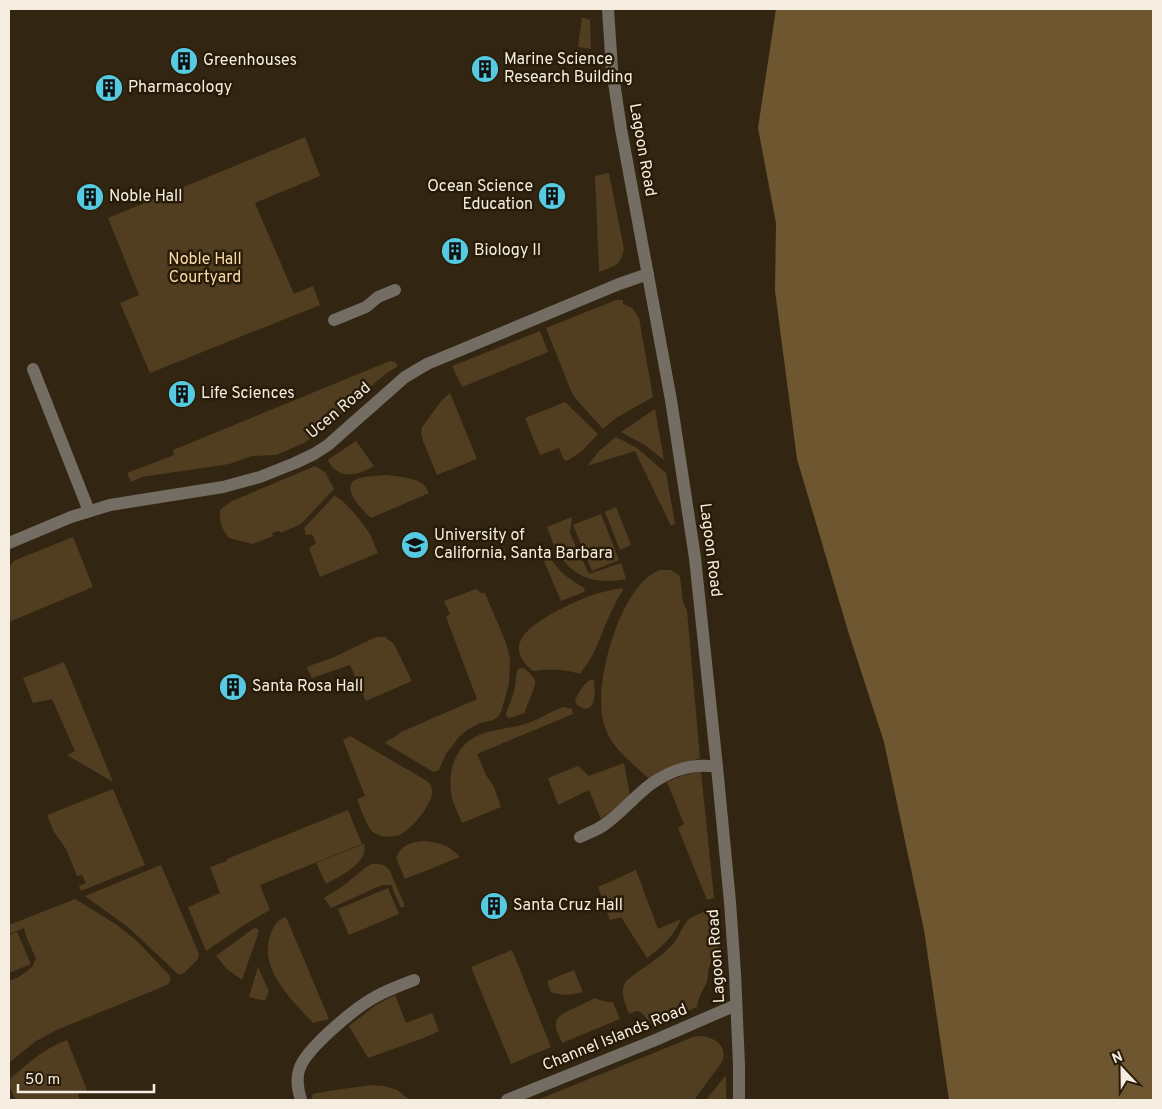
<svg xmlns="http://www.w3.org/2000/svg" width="1162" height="1109" viewBox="0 0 1162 1109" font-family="Overpass,sans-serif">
<rect width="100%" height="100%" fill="#322613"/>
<g fill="#513d20">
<polygon points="582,17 590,20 591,49 578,47"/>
<polygon points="305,137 320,176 255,203 294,294 313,286 320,305 150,373 120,303 139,295 108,218"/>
<path d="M609,173L624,249C620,267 614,266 599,272L595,176Z"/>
<polygon points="616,300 623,300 623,304 632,308 639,318 653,397 616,418 603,429 575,398 571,391 546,328"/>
<polygon points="540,331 548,352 462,387 452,366"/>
<polygon points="390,361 395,362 398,366 384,375 317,435 302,444 276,455 252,456 229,464 142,477 131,482 127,473 174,455 173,450"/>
<polygon points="450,393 477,459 437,475 423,441 421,434 422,427 442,400"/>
<polygon points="565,402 598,434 582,451 567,461 564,460 559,448 540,455 525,418"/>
<polygon points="655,409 664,460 645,445 621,432"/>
<polygon points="616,437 637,448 666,473 675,524 671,526 635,451 587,466 599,451"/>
<path d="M356,441L374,466C358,476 339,480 328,461L329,459Z"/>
<path d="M315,466L325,472L334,489L301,524L281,533L279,531L272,533L273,536L253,544L229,538C222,529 219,522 220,510L230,502Z"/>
<path d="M387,475C398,477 416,477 425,486C427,488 427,491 429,493L371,518C363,510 337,486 359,478C368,476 378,476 387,475Z"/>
<path d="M334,496C344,498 364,525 370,534C373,540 375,547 378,553L320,577L309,548L316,543L312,534L306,535L304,528Z"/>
<polygon points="616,507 631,545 620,550 605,512"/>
<polygon points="601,514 619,560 592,571 573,525"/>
<path d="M572,517L570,533L576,547L589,574L621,563L626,579C596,585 571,578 556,549C552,542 550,534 547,527Z"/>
<polygon points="73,537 93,587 9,622 9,567 14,561 18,559"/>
<path d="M550,558C560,572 568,579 583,587L585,589L584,592L561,601L544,561Z"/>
<path d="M660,570H671L680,576L683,602L687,611L700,758L650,778L647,777C631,762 610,747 604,724C592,686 620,584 660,570Z"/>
<path d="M622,588L623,590C612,607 606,624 598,643C594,654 587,664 580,674C564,669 550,669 533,671C523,663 514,651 522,638C531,621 580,598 599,593C606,591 614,590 622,588Z"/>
<path d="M476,589L481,593H485L506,643L510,658L509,683L501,712L498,717L493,720L478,724L467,730L459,737L446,754L439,770L433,772L430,770L385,743C390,738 397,737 401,732L477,699L446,617L450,614L444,601Z"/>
<polygon points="376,637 385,637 394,644 412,681 366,701 350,665 312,678 307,668 309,666 332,658"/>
<polygon points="64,662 113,782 67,755 75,751 52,699 33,703 23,678"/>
<path d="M519,668H524C528,672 534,676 535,681C537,686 526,704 525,713L509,718L507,717L506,713L511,701L515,687L517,671Z"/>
<path d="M592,679L594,680C595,687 596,703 590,707C589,708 587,708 585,709L577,705L575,701C578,693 584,683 592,679Z"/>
<path d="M563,707L572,709L573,714L477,754L486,775L493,785L501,807L462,823C459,815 454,806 452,798C447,775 453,749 475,737C490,729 511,729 528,723C540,719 551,711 563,707Z"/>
<path d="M350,736L427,781C430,784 432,787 432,791C433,804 412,828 401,834C393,838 379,838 372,831C365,823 361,809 357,799L365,796L343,740Z"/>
<polygon points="624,763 630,796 601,819 589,790 558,805 548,778 578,766 589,776"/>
<polygon points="701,771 714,898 707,900 678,828 684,824 667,782 684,775"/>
<polygon points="113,789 145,865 81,891 79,886 86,883 82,875 77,876 66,849 54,832 47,815"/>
<polygon points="348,810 362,844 260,885 270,910 247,923 206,951 188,907 220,893 210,867 227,861 227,859"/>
<path d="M424,841C439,842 450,846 460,857L405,879L396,858C401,845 411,842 424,841Z"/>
<path d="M364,844C369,863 339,877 326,884L316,863Z"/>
<path d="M372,864C379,863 386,865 390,871L405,906L401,908L391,885H382L331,908L324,898L343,886L366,867Z"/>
<polygon points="161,865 199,954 198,959 184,973 181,974 178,974 129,928 85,896"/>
<path d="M636,870L658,929L681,919C674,936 662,947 647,958L621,917L610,920L598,887Z"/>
<polygon points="388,888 399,914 349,935 338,909"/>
<polygon points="75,899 117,925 137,941 170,976 170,982 167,985 59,1029 36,1041 10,1062 9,1061 9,981 19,977 32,967 36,959 26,936 24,928 9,934 9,925"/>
<path d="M715,907L720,959C703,964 711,972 706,984C702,992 698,998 697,1007L652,1025L641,1012L636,1011L629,1014C625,1001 619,994 626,981C641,968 660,959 673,944C680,936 682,925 690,918Z"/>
<path d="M286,917L329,1019L313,1023C292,1000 257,968 271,933C275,924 277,920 286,917Z"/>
<polygon points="254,928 258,929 259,931 242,980 227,969 216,956"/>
<polygon points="17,932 31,964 9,973 9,935"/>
<polygon points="512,950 551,1047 511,1064 471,967"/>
<polygon points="258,967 269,991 265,1001 249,997"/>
<path d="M574,970L583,992C571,995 563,996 551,992L547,981Z"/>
<polygon points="395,995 406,1023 432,1013 439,1031 424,1038 368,1058 349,1026 376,1005"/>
<path d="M595,998C601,1000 607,1003 613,1002L620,1019L562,1043C558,1032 550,1023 562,1014Z"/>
<path d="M700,1036C715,1037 728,1046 722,1062L694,1100H537L693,1037Z"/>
<path d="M67,1040L87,1090L78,1094L80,1100H16C13,1093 6,1084 11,1078C31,1061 42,1050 67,1040Z"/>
<polygon points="725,1076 726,1078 726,1100 706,1100"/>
<polygon points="372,1085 384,1086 397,1090 410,1100 313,1100 312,1097 313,1094 328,1091"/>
</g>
<polygon fill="#6e5631" points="776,9 1153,9 1153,1100 949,1100 924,930 884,742 848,631 797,459 775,291 776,223 758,128"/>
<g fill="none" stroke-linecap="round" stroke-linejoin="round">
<g stroke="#746d64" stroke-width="12">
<polyline points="608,9 612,69 621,129 671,400 695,558 717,767 730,902 735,973 739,1065 739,1100"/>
<polyline points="334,320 366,307 378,297 395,290"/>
<polyline points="33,369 89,511"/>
<polyline points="9,543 71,517 110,505 223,487 260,477 295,463 314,454 328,445 405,377 427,364 619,284 648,274"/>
<path d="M580,837C588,833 597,830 604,825C621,813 635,796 651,784C671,770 694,763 717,767"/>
<path d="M301,1100C298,1090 296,1081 299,1070C305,1049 355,1008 375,997C387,990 401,985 414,980"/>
<polyline points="507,1100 653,1041 736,1005"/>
</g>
</g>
<defs>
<symbol id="building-disc" viewBox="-11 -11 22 22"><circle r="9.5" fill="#55cae0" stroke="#281c09"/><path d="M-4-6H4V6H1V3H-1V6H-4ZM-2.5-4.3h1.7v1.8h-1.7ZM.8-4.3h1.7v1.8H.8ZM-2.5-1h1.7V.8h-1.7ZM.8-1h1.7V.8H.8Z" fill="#111"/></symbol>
<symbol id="university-disc" viewBox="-11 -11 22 22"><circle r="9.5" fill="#55cae0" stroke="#281c09"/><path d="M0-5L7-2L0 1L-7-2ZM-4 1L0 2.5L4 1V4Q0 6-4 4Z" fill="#111"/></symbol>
</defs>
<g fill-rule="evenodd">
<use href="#building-disc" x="168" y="45" width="32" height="32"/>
<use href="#building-disc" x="469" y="53" width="32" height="32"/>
<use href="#building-disc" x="93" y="72" width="32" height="32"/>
<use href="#building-disc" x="536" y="180" width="32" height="32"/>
<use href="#building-disc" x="74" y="181" width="32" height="32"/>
<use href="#building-disc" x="439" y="235" width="32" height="32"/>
<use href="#building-disc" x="166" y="378" width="32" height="32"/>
<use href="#university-disc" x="399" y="529" width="32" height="32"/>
<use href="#building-disc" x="217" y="671" width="32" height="32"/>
<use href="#building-disc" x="478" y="890" width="32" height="32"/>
</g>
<g text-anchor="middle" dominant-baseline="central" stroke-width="5" stroke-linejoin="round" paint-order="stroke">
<g font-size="16" fill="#f6ede1" stroke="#281c09" text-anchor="start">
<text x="504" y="60">Marine Science<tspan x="504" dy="18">Research Building</tspan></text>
<text x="203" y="61">Greenhouses</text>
<text x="128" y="88">Pharmacology</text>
<text x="533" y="187" text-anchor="end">Ocean Science<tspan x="533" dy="18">Education</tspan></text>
<text x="109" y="197">Noble Hall</text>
<text x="474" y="251">Biology II</text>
<text x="201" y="394">Life Sciences</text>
<text x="434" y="536">University of<tspan x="434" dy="18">California, Santa Barbara</tspan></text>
<text x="252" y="687">Santa Rosa Hall</text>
<text x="513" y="906">Santa Cruz Hall</text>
</g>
<g font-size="16" fill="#f6ede1" stroke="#281c09">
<text transform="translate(642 150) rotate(80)">Lagoon Road</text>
<text transform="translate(339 411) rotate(-40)">Ucen Road</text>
<text transform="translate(710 550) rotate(83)">Lagoon Road</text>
<text transform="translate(717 956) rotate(-94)">Lagoon Road</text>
<text transform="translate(615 1038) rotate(-22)">Channel Islands Road</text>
</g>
<g font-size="16" fill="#fad9a8" stroke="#281c09">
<text x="205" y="260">Noble Hall<tspan x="205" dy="18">Courtyard</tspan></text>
</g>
</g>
<rect width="1162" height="1109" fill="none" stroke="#f6ede1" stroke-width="20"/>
<g transform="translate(1122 1069) rotate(338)" stroke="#281c09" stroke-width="4" paint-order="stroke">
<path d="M0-4L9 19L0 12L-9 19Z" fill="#f6ede1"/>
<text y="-8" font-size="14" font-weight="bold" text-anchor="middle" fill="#f6ede1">N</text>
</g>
<path d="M18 1084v8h136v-8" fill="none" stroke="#f6ede1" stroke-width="2.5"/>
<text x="25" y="1084" font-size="15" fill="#f6ede1" stroke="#281c09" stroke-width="4" paint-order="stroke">50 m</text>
</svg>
